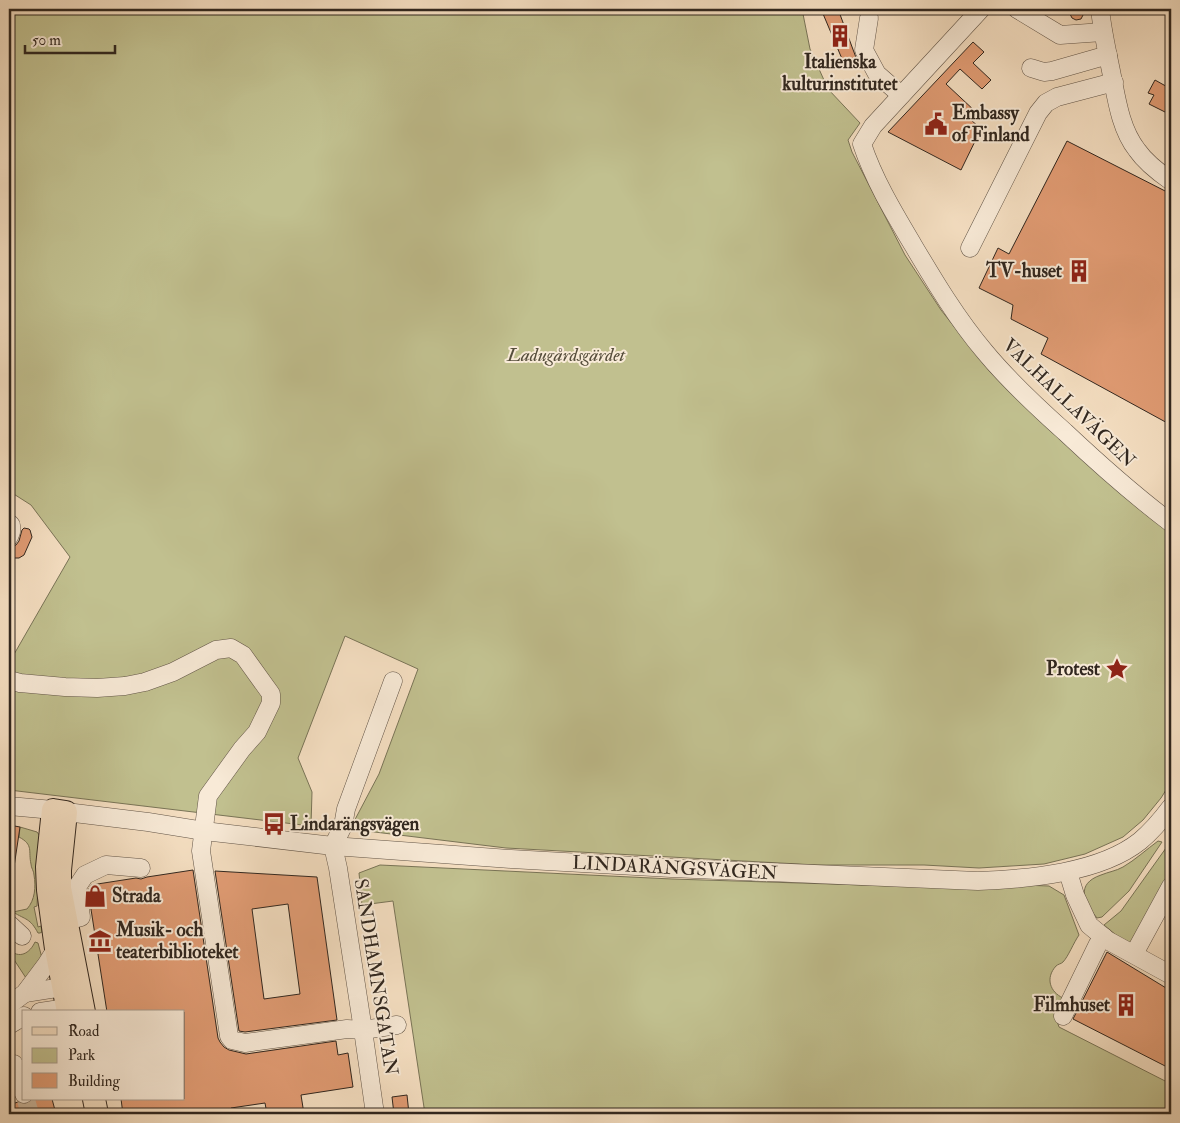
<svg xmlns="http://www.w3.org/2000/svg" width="1180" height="1123" viewBox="0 0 1180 1123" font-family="'IM FELL Double Pica',serif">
<rect width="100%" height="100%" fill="#f5dfc2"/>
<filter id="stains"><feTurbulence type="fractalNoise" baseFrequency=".004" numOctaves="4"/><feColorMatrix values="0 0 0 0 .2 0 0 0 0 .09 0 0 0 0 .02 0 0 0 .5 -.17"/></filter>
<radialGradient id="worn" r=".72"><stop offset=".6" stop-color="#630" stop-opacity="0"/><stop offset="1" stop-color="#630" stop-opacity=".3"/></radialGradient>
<g fill="#c1c08f" stroke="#797457">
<polygon points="9,9 802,9 810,49 828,89 860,123 848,140 852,152 905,255 941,310 991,373 1047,428 1139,509 1171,534 1171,782 1161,798 1143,820 1123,837 1085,854 1044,864 979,868 924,865 817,865 506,848 350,829 379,774 418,669 345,636 298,758 312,792 311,826 9,790 9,663 70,557 31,505 9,491"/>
<path d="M20,827L37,832L40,836L37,906L34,907L38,927L41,926L42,932L40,933H38C30,918 26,920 13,912L27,909C35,900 36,887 34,875C34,871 31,868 31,864C28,851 34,845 19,837Z"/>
<path d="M1158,841L1162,842L1129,891L1102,917L1097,918C1084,902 1075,884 1101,875C1108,872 1116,871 1123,867C1135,860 1147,849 1158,841Z"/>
<polygon points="1171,841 1171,877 1134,947 1122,940 1104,925 1121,911"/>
<path d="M380,865L672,879L957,888L1021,885L1049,886L1064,895L1079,935C1074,942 1068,957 1063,962C1061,964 1058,964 1056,966C1045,978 1050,992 1063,998L1055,1015L1059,1027L1171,1084V1114H425L393,901L362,905L359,873Z"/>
<path d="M35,942L38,943L42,958L26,978L9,952V949C19,960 30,953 35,942Z"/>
</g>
<g fill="#e19c74" stroke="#31271f" fill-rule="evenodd">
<polygon points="821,9 838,9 858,63 845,66"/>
<polygon points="1072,9 1082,9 1083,15 1081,19 1076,20 1072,18 1070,14"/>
<polygon points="973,42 984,52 973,63 991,80 982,89 960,69 946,84 976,112 970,119 981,129 961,170 888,132"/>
<polygon points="1155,80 1171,89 1171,115 1149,104 1154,95 1148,93"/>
<polygon points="1067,141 1171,194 1171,425 1041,354 1048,338 1011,319 1013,305 979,288 998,248 1009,254"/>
<polygon points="24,528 29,529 30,530 32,537 24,555 19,558 15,558 12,555 11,549 12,547 16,545 19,541 22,530"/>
<polygon points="9,825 20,827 14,867 9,867"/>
<polygon points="193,870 218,1038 220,1042 224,1047 229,1050 246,1054 336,1041 338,1055 348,1053 353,1087 301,1095 304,1114 267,1114 265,1103 231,1108 232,1114 123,1114 121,1099 184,1099 184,1012 107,1012 88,890 91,885 136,878 141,879 147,877"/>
<path d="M215,871L317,877L337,1020L245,1032L239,1031ZM288,904L300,994L264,999L252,909Z"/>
<polygon points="1107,952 1171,991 1171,1069 1073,1019"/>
<polygon points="407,1095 409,1114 394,1114 392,1097"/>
<polygon points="33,1099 52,1099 56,1114 9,1114 9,1105 18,1102 22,1104 27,1104"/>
</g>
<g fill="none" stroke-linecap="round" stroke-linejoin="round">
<polyline stroke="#cebaa1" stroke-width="18" stroke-dasharray="18 9" stroke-linecap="butt" points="26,1100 30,1114"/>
<defs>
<g id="minor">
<path d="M981,9L873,126L862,144C874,180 894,213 913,245C935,282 957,319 985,352C1009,381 1037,407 1065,432C1099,464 1134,495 1171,523"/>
<polyline points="1017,9 1060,35 1103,32"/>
<path d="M1100,9C1102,28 1106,47 1110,66C1116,94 1119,127 1137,150C1146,163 1158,172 1171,181"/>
<polyline points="869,18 864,50 877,74 901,95"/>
<polyline points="1031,68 1044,72 1052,71 1108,55"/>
<polyline points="970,248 1038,113 1046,103 1057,97 1114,82"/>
<polyline points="9,523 11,525 11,532 9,537"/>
<polyline points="9,680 20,683 65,687 97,688 125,686 145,682 173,672 216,650 231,648 243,655 271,694 271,703 257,732 242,749 208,796 201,851 229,1036 232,1040 245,1043 347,1029 363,1030 397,1025"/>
<polyline points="9,806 53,810"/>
<path d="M66,812L148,822L204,831L333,846L511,859L671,868L978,881C1028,879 1100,873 1140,841C1152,831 1162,819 1171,807"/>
<polyline points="1068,872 1075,895 1089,925 1107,940 1171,975"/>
<polyline points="66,921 81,917 77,887 85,875 106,865 141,868"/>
<polyline points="9,924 22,936"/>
<polyline points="1134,954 1171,886"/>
<polyline points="25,993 63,987"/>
<polyline points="9,1005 25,993 46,965 56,949"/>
<polyline points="40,1012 67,1008"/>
<polyline points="1063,1016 1098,944 1104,937"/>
<polyline points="9,1025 24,1016"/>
<polyline points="9,1066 14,1064 24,1094"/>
<polyline points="375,1114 363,1030 338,868 333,846 343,826 346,809 393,681"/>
</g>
<g id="major">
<polyline points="68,1012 56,949 48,890 47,867 53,810 66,812 60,870 60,888 84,1012"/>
<polyline points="94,1099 97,1114"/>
</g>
</defs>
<use href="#minor" stroke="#625548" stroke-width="19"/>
<use href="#major" stroke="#31271f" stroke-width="24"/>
<use href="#minor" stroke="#f8ead7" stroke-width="18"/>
<use href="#major" stroke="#f5dfc2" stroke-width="22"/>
</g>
<defs>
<symbol id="building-bare" viewBox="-9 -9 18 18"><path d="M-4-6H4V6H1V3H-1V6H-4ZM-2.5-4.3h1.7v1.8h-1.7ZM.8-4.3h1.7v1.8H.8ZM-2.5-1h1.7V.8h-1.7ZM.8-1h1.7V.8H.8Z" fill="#8f2418" stroke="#f8ead7" stroke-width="2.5" paint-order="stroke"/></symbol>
<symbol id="civic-bare" viewBox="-9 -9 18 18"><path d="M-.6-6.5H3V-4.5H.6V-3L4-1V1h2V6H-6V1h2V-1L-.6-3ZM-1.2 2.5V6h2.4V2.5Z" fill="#8f2418" stroke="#f8ead7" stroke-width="2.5" paint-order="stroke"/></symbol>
<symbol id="sight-bare" viewBox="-9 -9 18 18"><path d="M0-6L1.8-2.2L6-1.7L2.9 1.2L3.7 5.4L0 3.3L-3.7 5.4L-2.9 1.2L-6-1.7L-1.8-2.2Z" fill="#8f2418" stroke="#f8ead7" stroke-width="2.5" paint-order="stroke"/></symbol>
<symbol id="bus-bare" viewBox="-9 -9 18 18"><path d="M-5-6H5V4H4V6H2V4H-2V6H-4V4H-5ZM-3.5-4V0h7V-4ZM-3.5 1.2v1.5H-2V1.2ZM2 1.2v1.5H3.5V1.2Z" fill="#8f2418" stroke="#f8ead7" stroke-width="2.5" paint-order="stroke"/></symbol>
<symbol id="shop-bare" viewBox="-9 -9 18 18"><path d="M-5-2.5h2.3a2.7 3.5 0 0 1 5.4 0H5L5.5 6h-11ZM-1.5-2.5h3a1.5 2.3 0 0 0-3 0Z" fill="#8f2418" stroke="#f8ead7" stroke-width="2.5" paint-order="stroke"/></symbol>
<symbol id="museum-bare" viewBox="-9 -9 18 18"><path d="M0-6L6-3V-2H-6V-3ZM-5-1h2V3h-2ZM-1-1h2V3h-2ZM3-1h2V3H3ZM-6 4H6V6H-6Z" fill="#8f2418" stroke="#f8ead7" stroke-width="2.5" paint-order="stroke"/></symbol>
</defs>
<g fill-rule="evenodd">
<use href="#building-bare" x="824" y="20" width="32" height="32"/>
<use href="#civic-bare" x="920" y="108" width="32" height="32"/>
<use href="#building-bare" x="1063" y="255" width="32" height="32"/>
<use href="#sight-bare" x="1101" y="653" width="32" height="32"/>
<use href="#bus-bare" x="258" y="808" width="32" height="32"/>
<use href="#shop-bare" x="79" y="880" width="32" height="32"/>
<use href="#museum-bare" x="84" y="925" width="32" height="32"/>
<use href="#building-bare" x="1110" y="989" width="32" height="32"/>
</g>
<g text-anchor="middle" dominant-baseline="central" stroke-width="4" stroke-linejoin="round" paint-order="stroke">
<g font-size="19" font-weight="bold" fill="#31271f" stroke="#f8ead7" text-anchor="start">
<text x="840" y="62" text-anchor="middle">Italienska<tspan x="840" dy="22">kulturinstitutet</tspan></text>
<text x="952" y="113">Embassy<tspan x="952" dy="22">of Finland</tspan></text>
<text x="1062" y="271" text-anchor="end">TV-huset</text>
<text x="1100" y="669" text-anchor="end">Protest</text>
<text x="290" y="824">Lindarängsvägen</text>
<text x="112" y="896">Strada</text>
<text x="116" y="930">Musik- och<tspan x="116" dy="22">teaterbiblioteket</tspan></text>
<text x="1110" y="1005" text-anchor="end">Filmhuset</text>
</g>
<g font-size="19" font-style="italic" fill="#554d3b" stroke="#f8ead7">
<text x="566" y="355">Ladugårdsgärdet</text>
</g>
<g font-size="19" fill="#31271f" stroke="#f8ead7">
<text transform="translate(1069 403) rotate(44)">VALHALLAVÄGEN</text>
<text transform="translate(675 868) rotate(3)">LINDARÄNGSVÄGEN</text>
<text transform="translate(376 977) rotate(81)">SANDHAMNSGATAN</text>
</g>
</g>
<rect width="1180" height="1123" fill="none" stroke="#f5dfc2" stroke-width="30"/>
<rect x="10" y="10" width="1160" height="1103" fill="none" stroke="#31271f" stroke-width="2.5"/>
<rect x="15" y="15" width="1150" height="1093" fill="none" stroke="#31271f"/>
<rect x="22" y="1010" width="162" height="90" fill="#f8ead7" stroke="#a89c8d"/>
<rect x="32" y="1027" width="25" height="8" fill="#f5dfc2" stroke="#a89c8d"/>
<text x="68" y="1036" font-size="15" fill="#31271f">Road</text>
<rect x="32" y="1048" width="25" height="15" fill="#c1c08f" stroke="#a89c8d"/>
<text x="68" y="1060" font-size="15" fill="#31271f">Park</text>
<rect x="32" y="1073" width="25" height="15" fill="#e19c74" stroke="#a89c8d"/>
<text x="68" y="1086" font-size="15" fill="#31271f">Building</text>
<path d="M25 45v8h90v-8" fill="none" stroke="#31271f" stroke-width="2.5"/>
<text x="32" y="45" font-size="15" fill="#31271f" stroke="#f8ead7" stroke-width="4" paint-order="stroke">50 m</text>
<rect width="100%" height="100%" filter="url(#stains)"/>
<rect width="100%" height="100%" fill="url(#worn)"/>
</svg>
